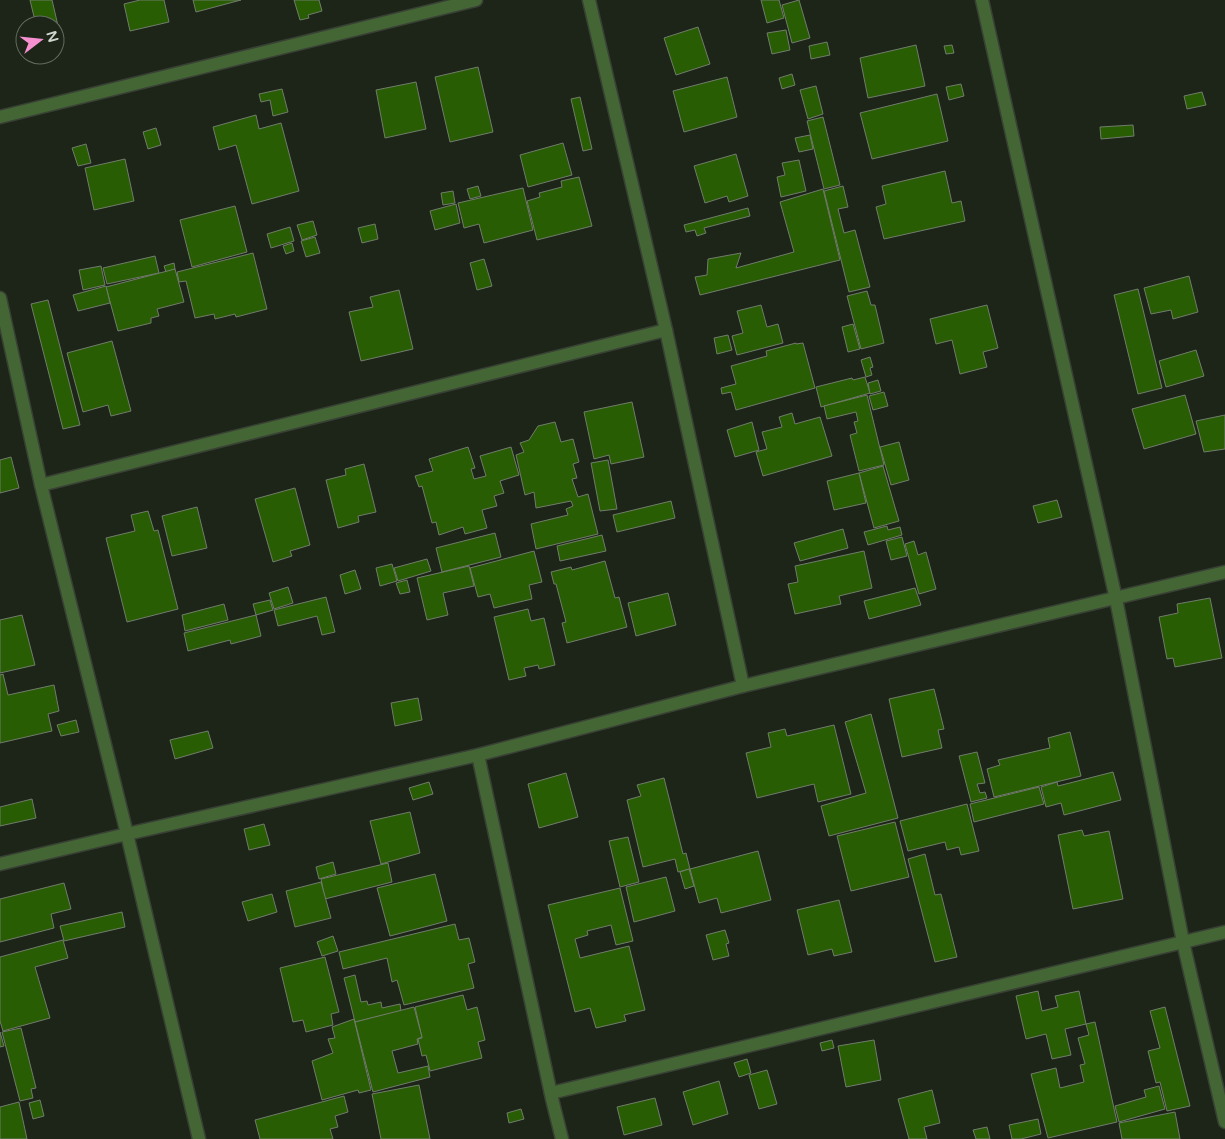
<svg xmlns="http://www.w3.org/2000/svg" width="1225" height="1139" viewBox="0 0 1225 1139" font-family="'Varela Round',sans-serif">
<rect width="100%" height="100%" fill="#1c2518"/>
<g fill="#295d03" stroke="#717c6c">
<polygon points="30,0 52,0 62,43 55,45 55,25 36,25"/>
<polygon points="140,0 164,0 169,22 130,31 124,4"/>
<polygon points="193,0 241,0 196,12"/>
<polygon points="294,0 319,0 322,11 308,15 309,18 300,20"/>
<polygon points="761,0 779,0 784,18 767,23"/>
<polygon points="799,0 810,38 792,43 782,5"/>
<polygon points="698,27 710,64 676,75 664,38"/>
<polygon points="786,30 790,50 772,54 767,33"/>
<polygon points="827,42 830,55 811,59 809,46"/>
<polygon points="916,45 925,86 868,98 860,58"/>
<polygon points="952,45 954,53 946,54 944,46"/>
<polygon points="478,67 493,132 450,142 435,77"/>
<polygon points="792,74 795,85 782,89 779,78"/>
<polygon points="727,77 737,117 684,132 673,91"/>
<polygon points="416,82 426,129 385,138 376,90"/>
<polygon points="961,84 964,96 949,100 946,87"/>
<polygon points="816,86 823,114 808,119 800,90"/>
<polygon points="282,89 288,112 273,116 270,100 261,102 259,94"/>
<polygon points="1202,92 1206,105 1187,109 1184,96"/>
<polygon points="937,94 948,141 872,159 860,113"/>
<polygon points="580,97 592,149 583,151 571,99"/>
<polygon points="256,115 259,129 281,123 299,191 252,204 236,145 219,150 213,127"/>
<polygon points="823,117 840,185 824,189 807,121"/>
<polygon points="1133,125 1134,136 1101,139 1100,127"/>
<polygon points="156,128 161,145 148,149 143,132"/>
<polygon points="810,135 813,149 799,152 795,138"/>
<polygon points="563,143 572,175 528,187 520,155"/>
<polygon points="86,144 91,163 78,166 72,148"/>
<polygon points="736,154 748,196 729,202 727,196 705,203 694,166"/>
<polygon points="125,159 134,201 94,210 85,168"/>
<polygon points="799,160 806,191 781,197 777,177 785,175 782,163"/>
<polygon points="945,171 952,203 961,201 965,221 884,239 876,207 886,204 882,186"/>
<polygon points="579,177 592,226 537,240 527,201 540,197 539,193 562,187 561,181"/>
<polygon points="478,186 481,196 470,199 467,189"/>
<polygon points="843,186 848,207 838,209 844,233 855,230 870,287 849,292 824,191"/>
<polygon points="523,188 533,230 484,243 479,224 464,228 458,203"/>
<polygon points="823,189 840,260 700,295 695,277 707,275 708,259 741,253 736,268 794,252 780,202"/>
<polygon points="453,191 455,203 443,205 441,193"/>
<polygon points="456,204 460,223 435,230 430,211"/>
<polygon points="235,206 247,252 192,267 180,220"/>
<polygon points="748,208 750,216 704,228 706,233 697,236 695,230 686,232 684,225"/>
<polygon points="313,221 317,235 302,240 297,225"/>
<polygon points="375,224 378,239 362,243 358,228"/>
<polygon points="290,227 294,241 271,248 267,234"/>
<polygon points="315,237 320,253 306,257 301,241"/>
<polygon points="292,243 294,251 286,254 283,246"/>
<polygon points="253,253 267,309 236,317 235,314 215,319 214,314 195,318 186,281 179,282 177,272"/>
<polygon points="155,256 159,273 107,284 103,268"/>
<polygon points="484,259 492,286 477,290 470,263"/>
<polygon points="174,263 175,269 166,272 164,266"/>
<polygon points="101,266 105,285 83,290 79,270"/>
<polygon points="175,269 184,302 157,309 159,316 151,318 151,323 118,331 106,287"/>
<polygon points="1189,276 1198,312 1173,319 1171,310 1151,314 1144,288"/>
<polygon points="106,286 110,303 78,311 73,295"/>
<polygon points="1138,289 1162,388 1138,394 1114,295"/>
<polygon points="399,290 413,349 361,361 349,312 373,307 370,297"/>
<polygon points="867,291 871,305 875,305 884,343 861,349 847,296"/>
<polygon points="48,300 80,425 63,429 31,304"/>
<polygon points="761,305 767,327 778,324 783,343 737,355 732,336 743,333 737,311"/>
<polygon points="987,305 998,348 983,352 987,367 960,374 952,340 936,344 930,319"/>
<polygon points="853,324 860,349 848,352 842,327"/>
<polygon points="728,335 732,350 717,354 714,338"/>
<polygon points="112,341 131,411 111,416 108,405 83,412 67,353"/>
<polygon points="796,343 796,344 803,343 815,388 736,410 731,392 722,394 721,388 736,384 731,366 767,356 766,351"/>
<polygon points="1196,350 1204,376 1166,387 1159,361"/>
<polygon points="870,357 873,367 870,368 872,375 866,377 861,360"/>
<polygon points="865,377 870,393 821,407 816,387 852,378 853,380"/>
<polygon points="878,380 881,391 870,394 868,383"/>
<polygon points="884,392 888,406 873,410 869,396"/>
<polygon points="867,395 884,465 859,471 850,435 857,433 854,422 858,421 856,412 827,419 824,406"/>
<polygon points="1185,395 1196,434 1144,449 1132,409"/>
<polygon points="632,402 644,457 611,464 609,455 594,459 584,412"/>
<polygon points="792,413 795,424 820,417 832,456 763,476 756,452 767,449 762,432 782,427 779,417"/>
<polygon points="1225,415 1225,449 1204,452 1196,421"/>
<polygon points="555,422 561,442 573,439 579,462 573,464 577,478 572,479 578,497 588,494 598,534 536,549 531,524 568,515 566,509 573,506 571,501 536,508 534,492 525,495 516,455 524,452 520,443 529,440 538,426"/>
<polygon points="752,422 759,450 735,457 727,430"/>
<polygon points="899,442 909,480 891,485 880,447"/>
<polygon points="468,447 475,468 471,469 474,479 486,476 480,456 511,447 519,475 500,481 504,493 494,496 497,506 482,510 487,528 465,534 463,527 439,535 436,522 432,523 422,486 419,487 415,476 433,471 429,459"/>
<polygon points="11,457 19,488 0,493 0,460"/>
<polygon points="608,460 617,509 600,511 591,463"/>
<polygon points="364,464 376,512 358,516 359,522 338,528 326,480 346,475 345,469"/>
<polygon points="883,466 899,521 874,528 859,473"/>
<polygon points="859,473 866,503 834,510 827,481"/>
<polygon points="295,488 310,545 290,551 292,556 273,562 255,499"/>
<polygon points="1057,500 1062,517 1038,523 1033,506"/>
<polygon points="671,501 675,518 617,532 613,515"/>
<polygon points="197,507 207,548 172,556 162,516"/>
<polygon points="148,511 154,531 158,530 178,609 127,622 106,538 135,531 131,515"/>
<polygon points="887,526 888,530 900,527 902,535 868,545 864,532"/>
<polygon points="843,529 848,548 800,561 794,543"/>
<polygon points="495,533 501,557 442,572 436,548"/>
<polygon points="602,535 606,551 560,561 557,546"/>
<polygon points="902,537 907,556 891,560 886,541"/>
<polygon points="914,541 918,555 926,552 936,589 919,594 905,544"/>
<polygon points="534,551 542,582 529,585 532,599 494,608 490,594 478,597 470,568"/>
<polygon points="864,551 872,588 839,596 841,604 795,614 788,584 798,582 795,566"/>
<polygon points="427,559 431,571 398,581 394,568"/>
<polygon points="605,561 615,598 619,597 627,627 567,643 562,623 566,622 556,584 554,584 551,572 571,567 572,570"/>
<polygon points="392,564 397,581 380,586 376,568"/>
<polygon points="469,566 474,586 443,593 448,615 427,620 417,578"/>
<polygon points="355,570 361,589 345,594 340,575"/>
<polygon points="407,580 410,592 400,594 396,583"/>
<polygon points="288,587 293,603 274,609 269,593"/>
<polygon points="915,588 921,605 869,619 864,601"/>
<polygon points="668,593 676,625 636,636 628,603"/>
<polygon points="326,597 335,632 322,635 317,616 278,626 274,610"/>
<polygon points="1210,598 1222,658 1175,667 1173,658 1167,659 1159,617 1178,613 1177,604"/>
<polygon points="270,600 273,610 256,615 253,604"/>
<polygon points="224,604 228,620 185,631 182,615"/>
<polygon points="528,609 531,621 544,618 555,665 539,669 538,665 524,668 526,676 509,680 494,617"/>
<polygon points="22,615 35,665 0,673 0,620"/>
<polygon points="256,615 261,636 231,644 230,640 188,651 184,633"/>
<polygon points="3,674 8,695 54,685 59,711 48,714 52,731 0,743 0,675"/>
<polygon points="934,689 944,729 938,730 942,748 902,757 889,699"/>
<polygon points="418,698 422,720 395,726 391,703"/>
<polygon points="871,714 898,818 829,836 821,806 866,793 845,722"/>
<polygon points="76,720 79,732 61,736 57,725"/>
<polygon points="834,725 851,794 818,802 814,784 757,798 746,753 771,747 768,733 785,729 787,736"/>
<polygon points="208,731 213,748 175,759 170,740"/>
<polygon points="1070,732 1081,776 994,797 987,769 1000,765 998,760 1050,748 1048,738"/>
<polygon points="977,752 985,783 977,784 980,793 985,792 987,798 971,802 959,756"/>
<polygon points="1113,772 1121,800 1064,815 1061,803 1046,807 1041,787 1057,782 1058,786"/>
<polygon points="566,773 578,817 539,828 528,784"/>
<polygon points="664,778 683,854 686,853 690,869 678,872 675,859 643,867 627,800 641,796 637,785"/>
<polygon points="429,782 433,794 413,800 409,788"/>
<polygon points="1039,787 1044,804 974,822 970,804"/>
<polygon points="32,799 36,818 0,826 0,807"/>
<polygon points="967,804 979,851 961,855 959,847 947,850 945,842 908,851 900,821"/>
<polygon points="410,812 420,853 381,864 370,821"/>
<polygon points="895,822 909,877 851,891 837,836"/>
<polygon points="264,824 270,845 249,850 244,829"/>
<polygon points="1082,830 1084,836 1109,831 1123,899 1073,909 1058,835"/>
<polygon points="628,837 639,882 620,887 609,841"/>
<polygon points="758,851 771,900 721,913 717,898 699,903 690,869"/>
<polygon points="925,854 935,895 941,894 957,957 935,962 908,859"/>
<polygon points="333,862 336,874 319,879 316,867"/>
<polygon points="388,863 392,882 325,899 321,879"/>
<polygon points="689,869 694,886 685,889 680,872"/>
<polygon points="435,874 447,921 390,936 377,888"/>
<polygon points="666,877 675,911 634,922 626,887"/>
<polygon points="321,882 331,918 295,927 286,891"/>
<polygon points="64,883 71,909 51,914 54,928 0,942 0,899"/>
<polygon points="620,888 633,941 616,945 611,925 587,931 588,935 575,939 580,958 629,946 645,1010 624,1015 626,1021 596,1028 590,1008 575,1012 548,905"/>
<polygon points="272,894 277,912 248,921 242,902"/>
<polygon points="839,900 852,952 834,956 832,949 808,955 797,910"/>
<polygon points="122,912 125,927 64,941 60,926"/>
<polygon points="455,924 459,940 469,938 475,962 468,964 474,988 404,1005 397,980 392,982 387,958 343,969 339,952"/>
<polygon points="725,930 729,943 726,944 729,956 713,960 706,935"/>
<polygon points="333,936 338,951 322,956 317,942"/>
<polygon points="63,940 68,958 35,967 50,1018 3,1031 0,1021 0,957"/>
<polygon points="325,957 339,1012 331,1014 333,1025 306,1032 303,1020 293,1022 280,968"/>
<polygon points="355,975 361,1002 367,1001 368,1005 381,1002 382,1008 400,1004 401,1011 355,1022 344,978"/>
<polygon points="1038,991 1042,1011 1058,1007 1055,996 1079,991 1086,1024 1065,1029 1071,1055 1052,1059 1046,1034 1026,1039 1016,996"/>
<polygon points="463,995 467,1010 477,1007 485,1040 478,1042 482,1058 430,1071 426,1055 422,1056 418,1039 422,1038 415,1007"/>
<polygon points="414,1007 422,1037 417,1039 418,1044 392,1051 398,1073 428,1066 430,1077 373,1092 355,1022"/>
<polygon points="1165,1007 1190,1106 1167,1111 1160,1082 1156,1083 1148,1051 1160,1048 1150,1011"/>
<polygon points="354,1019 371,1090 359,1093 358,1090 322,1100 312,1061 333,1053 328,1039 335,1038 332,1027"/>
<polygon points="1095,1022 1117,1122 1048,1138 1031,1074 1056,1068 1060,1088 1084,1082 1080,1065 1085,1064 1078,1038 1089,1035 1086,1024"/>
<polygon points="21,1028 36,1088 31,1089 33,1098 20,1101 2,1032"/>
<polygon points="0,1032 4,1046 0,1047"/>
<polygon points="832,1040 834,1048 822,1051 820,1043"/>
<polygon points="874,1040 881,1080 846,1087 838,1046"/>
<polygon points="747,1059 751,1073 739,1077 734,1063"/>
<polygon points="767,1070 777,1104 759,1109 749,1075"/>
<polygon points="719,1081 728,1114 693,1125 683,1092"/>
<polygon points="419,1085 430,1139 381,1139 372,1094"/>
<polygon points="1159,1086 1165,1109 1119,1122 1115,1106 1146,1097 1144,1090"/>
<polygon points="932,1090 940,1123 924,1127 927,1139 909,1139 898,1099"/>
<polygon points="344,1096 348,1112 335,1116 338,1127 330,1129 333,1139 260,1139 255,1120"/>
<polygon points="655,1098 662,1125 624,1135 617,1107"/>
<polygon points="40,1100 44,1116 33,1119 29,1103"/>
<polygon points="19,1102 27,1139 0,1139 0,1107"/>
<polygon points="521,1109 524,1119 509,1123 507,1113"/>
<polygon points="1175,1112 1180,1139 1122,1139 1119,1123"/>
<polygon points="1038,1119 1041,1134 1021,1139 1012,1139 1009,1125"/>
<polygon points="987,1127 990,1139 976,1139 973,1130"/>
</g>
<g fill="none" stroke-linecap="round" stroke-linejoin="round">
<defs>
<g id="minor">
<polyline points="589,0 666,330 743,686"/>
<polyline points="982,0 1116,599 1183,942 1225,1122"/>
<polyline points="0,117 476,0"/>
<polyline points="0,298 41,485 127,834 199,1139"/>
<polyline points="41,485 666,330"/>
<polyline points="478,755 552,1099 562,1139"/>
<polyline points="0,864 127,834 478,755 743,686 1225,572"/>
<polyline points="551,1093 1225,932"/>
</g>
</defs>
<use href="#minor" stroke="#394135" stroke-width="15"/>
<use href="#minor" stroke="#446635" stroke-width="12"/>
</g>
<g transform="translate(40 40) rotate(74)"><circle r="24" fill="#1c2518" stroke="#646b60"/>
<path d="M0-4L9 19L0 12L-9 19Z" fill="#f690d0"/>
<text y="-8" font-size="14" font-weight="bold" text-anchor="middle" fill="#cfd5cd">N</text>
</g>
</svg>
